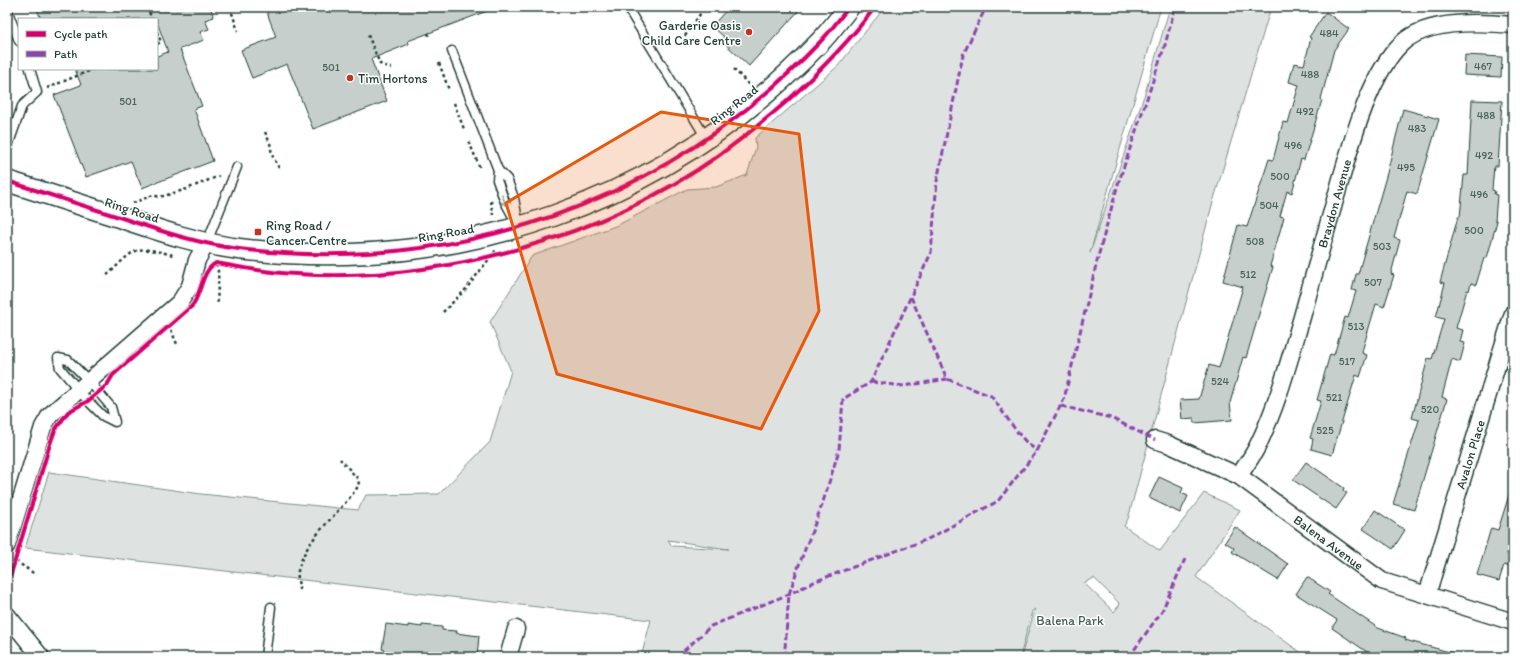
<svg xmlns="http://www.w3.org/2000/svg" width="1520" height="664" viewBox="0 0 1520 664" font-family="Itim,sans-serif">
<rect width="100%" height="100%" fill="#fff"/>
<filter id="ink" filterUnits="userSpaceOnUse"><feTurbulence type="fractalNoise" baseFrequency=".025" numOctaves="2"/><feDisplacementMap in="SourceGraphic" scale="8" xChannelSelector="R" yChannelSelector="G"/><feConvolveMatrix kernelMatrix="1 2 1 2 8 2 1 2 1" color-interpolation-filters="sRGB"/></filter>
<g filter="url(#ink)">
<path fill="#dee3e2" stroke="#7e908b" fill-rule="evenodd" d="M885,7H1161L1090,253L1145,93L1170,7H1271L1211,209L1128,519L1124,526L1160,551L1204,493L1240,510L1196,577L1307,657H1021L1035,609L1032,611L1020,657H641L651,620L25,548L49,472L201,494L358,510L366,495L439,494L490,442L511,371L490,322L532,256L618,225L687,189L716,187L747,175L756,147L755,138L838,66ZM668,540L728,549H729L672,546ZM1094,578L1120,604L1114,612L1084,583Z"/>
<g fill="#c7cfcc" stroke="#1f3d34">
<polygon points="36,7 210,7 214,17 205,20 209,29 200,32 204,40 180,49 202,106 194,109 213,161 142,188 131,161 86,177 54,95 81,85 75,69 157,69 157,56 168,52 157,22 157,19 41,19"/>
<polygon points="265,7 495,7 495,8 408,41 409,44 371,59 387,101 313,129 287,64 252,78 241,50 276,37"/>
<polygon points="729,7 802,7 749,66 721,40 724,37 712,26"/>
<polygon points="1326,12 1349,29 1334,50 1321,99 1322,100 1304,160 1301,159 1292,193 1287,191 1280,216 1284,217 1270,266 1273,267 1246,358 1243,357 1230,403 1232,420 1194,423 1194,418 1182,419 1180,400 1199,399 1209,365 1219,368 1243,287 1223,281 1238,225 1247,227 1269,159 1273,160 1283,122 1288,123 1299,85 1289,82 1294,63 1304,65 1311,38 1309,37"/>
<polygon points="1465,55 1502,57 1501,77 1464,75"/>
<polygon points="1472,100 1502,101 1498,166 1494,166 1492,190 1495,191 1494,194 1497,195 1495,220 1497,221 1487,258 1484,258 1476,285 1471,283 1469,291 1467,290 1456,328 1463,330 1460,342 1465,343 1460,362 1452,359 1442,397 1447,399 1414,510 1393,504 1419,420 1412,418 1428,358 1432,359 1444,319 1436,317 1445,283 1440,282 1458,217 1460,217 1464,175 1468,175"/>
<polygon points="1403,109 1439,119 1417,194 1407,191 1394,238 1400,240 1391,274 1394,275 1384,307 1376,304 1363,348 1362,353 1367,355 1360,377 1356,375 1332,455 1311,449 1313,439 1310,438 1321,401 1317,400 1330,354 1334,355 1345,317 1348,318 1356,291 1352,290 1356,274 1358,274 1387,173"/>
<polygon points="1306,462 1344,488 1343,491 1347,493 1336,509 1293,480"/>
<polygon points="1159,477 1183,488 1181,493 1188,496 1180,513 1149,498"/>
<polygon points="1510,492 1513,493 1513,533 1507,554 1513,555 1513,568 1504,565 1499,581 1477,575 1491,528 1498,530"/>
<polygon points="1375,510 1405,530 1393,549 1363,529"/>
<polygon points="1235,527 1288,564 1278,580 1232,552 1234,548 1225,542"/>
<polygon points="1307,577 1330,592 1328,594 1378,628 1406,638 1405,640 1453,653 1452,657 1377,657 1370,654 1332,628 1337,620 1296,594"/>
<polygon points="386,624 408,627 408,625 422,627 422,625 442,627 442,630 457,631 456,633 479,636 477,657 384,657 385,650 382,649"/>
</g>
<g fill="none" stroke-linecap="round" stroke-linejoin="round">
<defs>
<g id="service">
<polyline points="627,7 706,138"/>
<polyline points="7,9 19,41"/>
<polyline points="452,51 498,170 507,179 514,198 519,226"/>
<polyline points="7,122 15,125"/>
<polyline points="7,149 22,106 37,92 30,69"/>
<polyline points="498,170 497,180 505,202 516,222"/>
<polyline points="207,242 237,167"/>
<polygon points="58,358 68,360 89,381 111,407 115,422 103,416 88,401 60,368"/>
<polyline points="265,657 271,607"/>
</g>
<g id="minor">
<path id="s1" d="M1155,440L1168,444L1239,476L1382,581L1513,622"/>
<path id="s2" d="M1239,476C1245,466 1253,456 1258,445C1278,404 1289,361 1302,317C1314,273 1327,229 1339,186C1351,144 1370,73 1402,43C1427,19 1481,22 1513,25"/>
<polyline points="7,545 43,427 50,415 180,302 190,286 197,260 207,242"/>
<path id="s3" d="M1427,595L1513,313"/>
<polyline points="7,615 41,657"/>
<polyline points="508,657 516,629"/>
</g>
<path id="tertiary" d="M7,181C45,193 84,206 122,218C160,231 200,244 239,249C458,275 666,203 819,43C830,32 839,19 849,7"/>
</defs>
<use href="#service" stroke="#1f3d34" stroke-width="11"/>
<use href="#minor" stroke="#1f3d34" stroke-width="19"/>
<use href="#tertiary" stroke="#1f3d34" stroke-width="23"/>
<g stroke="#1f3d34" stroke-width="2.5" stroke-dasharray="3 3" stroke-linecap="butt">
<polyline points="147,7 152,19"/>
<polyline points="230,7 238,31"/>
<polyline points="554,7 556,12"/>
<polyline points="157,32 161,42 157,44"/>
<polyline points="428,33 430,38"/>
<polyline points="368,35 380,64 391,68"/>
<polyline points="685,36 705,7"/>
<polyline points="439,63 449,90"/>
<polyline points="734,69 749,85"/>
<polyline points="47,88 94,69"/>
<polyline points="454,103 464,129"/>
<polyline points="265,132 270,143 272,155 280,170"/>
<polyline points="469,142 480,168"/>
<polyline points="491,201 493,215"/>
<polyline points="133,203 153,195 160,197 184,190 219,176"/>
<path d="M216,264C221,274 216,291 218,304"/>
<path d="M107,275C116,268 127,253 139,250C147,248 164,253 173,255"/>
<polyline points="443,312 466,289 496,250"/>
<polyline points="171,330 177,344"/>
<polyline points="16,561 36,575"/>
<path d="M299,590C299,584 297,577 298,571C306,536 340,514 359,485L358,479L340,459"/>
</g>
<use href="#service" stroke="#fff" stroke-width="8"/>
<use href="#minor" stroke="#fff" stroke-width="16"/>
<use href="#tertiary" stroke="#fff" stroke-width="20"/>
<g stroke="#8e44ad" stroke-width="3" stroke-dasharray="6 3" stroke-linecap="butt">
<polyline points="911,297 947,379 991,396 1018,433 1026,442 1037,451"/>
<polyline points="871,382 904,386 947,379"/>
<polyline points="1061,406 1111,418 1155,440"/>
<polyline points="677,657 711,626 789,594 816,581 928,539 998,501 1037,451 1064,399 1098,257 1118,184 1165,45 1175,7"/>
<polyline points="786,657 785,648 789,594 799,565 822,505 839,450 843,399 871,382 931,253 937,181 963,55 986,7"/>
<polyline points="1129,657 1162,611 1185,559"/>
</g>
<defs>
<g id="cycleway">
<path d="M7,181C45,193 84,206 122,218C160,231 200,244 239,249C458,275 666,203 819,43C830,32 839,19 849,7"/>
<path d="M7,571L11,574L50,444L55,430L68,412L88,401L107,385L113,375L192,306C202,293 201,271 216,263C243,268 270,273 297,274C440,283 602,238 718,156C742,139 764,121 786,102C818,73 849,42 875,7"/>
</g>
</defs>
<use href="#cycleway" stroke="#fff" stroke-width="6"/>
<use href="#cycleway" stroke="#d6006c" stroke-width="4"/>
</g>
<defs><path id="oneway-shaft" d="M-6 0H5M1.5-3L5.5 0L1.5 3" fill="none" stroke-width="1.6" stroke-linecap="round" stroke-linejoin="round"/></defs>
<use stroke="#8f9e9a" href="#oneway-shaft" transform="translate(504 200) rotate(67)"/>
</g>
<path fill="#e8590c" fill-opacity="0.2" stroke="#e8590c" stroke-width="3" stroke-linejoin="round" d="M661,112L799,134L819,311L761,429L557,374L506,203Z"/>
<g fill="#c8321e" stroke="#fff" stroke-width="1.5">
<circle cx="749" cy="32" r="4"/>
<circle cx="350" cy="78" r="4"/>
<rect x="254" y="228" width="8" height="8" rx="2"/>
</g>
<g text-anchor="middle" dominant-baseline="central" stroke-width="3" stroke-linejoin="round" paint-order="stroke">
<g font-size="11" fill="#49625a">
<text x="1329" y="33">484</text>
<text x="1483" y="66">467</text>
<text x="331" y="67">501</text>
<text x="1310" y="74">488</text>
<text x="128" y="101">501</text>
<text x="1305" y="111">492</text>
<text x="1486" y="115">488</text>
<text x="1417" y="128">483</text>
<text x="1293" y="145">496</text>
<text x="1484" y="155">492</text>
<text x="1406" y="167">495</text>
<text x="1280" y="176">500</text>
<text x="1479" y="194">496</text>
<text x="1269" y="205">504</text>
<text x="1474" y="230">500</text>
<text x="1255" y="241">508</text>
<text x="1382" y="246">503</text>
<text x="1248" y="274">512</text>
<text x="1373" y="282">507</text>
<text x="1356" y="326">513</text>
<text x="1347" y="361">517</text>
<text x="1220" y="381">524</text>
<text x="1334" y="397">521</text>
<text x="1430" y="409">520</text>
<text x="1325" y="430">525</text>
</g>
<g font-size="13" fill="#1f3d34" stroke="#fff" text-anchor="start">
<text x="741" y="25" text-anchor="end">Garderie Oasis<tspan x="741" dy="15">Child Care Centre</tspan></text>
<text x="358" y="78">Tim Hortons</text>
<text x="266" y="225">Ring Road /<tspan x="266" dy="15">Cancer Centre</tspan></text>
</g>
<g font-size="13" fill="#1f3d34" stroke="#fff">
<text transform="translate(734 105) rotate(-38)">Ring Road</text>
<text stroke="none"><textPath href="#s2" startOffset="290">Braydon Avenue</textPath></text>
<text transform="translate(132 210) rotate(18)">Ring Road</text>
<text transform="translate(446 233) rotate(-10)">Ring Road</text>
<text stroke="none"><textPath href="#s3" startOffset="147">Avalon Place</textPath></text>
<text stroke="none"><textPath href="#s1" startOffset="203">Balena Avenue</textPath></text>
</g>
<g font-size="13" fill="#455e57" stroke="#fff">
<text x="1070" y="620">Balena Park</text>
</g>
</g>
<rect width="1520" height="664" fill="none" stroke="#fff" stroke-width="24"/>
<rect x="12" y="12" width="1496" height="640" fill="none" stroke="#1f3d34" stroke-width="1.5" filter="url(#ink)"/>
<rect x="18" y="18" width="140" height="52" fill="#ffffff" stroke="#a5b1ae"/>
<rect x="26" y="31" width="20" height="6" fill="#d6006c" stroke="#a5b1ae"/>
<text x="54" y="38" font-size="12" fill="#1f3d34">Cycle path</text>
<rect x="26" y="51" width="20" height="6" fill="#8e44ad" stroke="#a5b1ae"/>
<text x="54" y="58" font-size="12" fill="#1f3d34">Path</text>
</svg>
